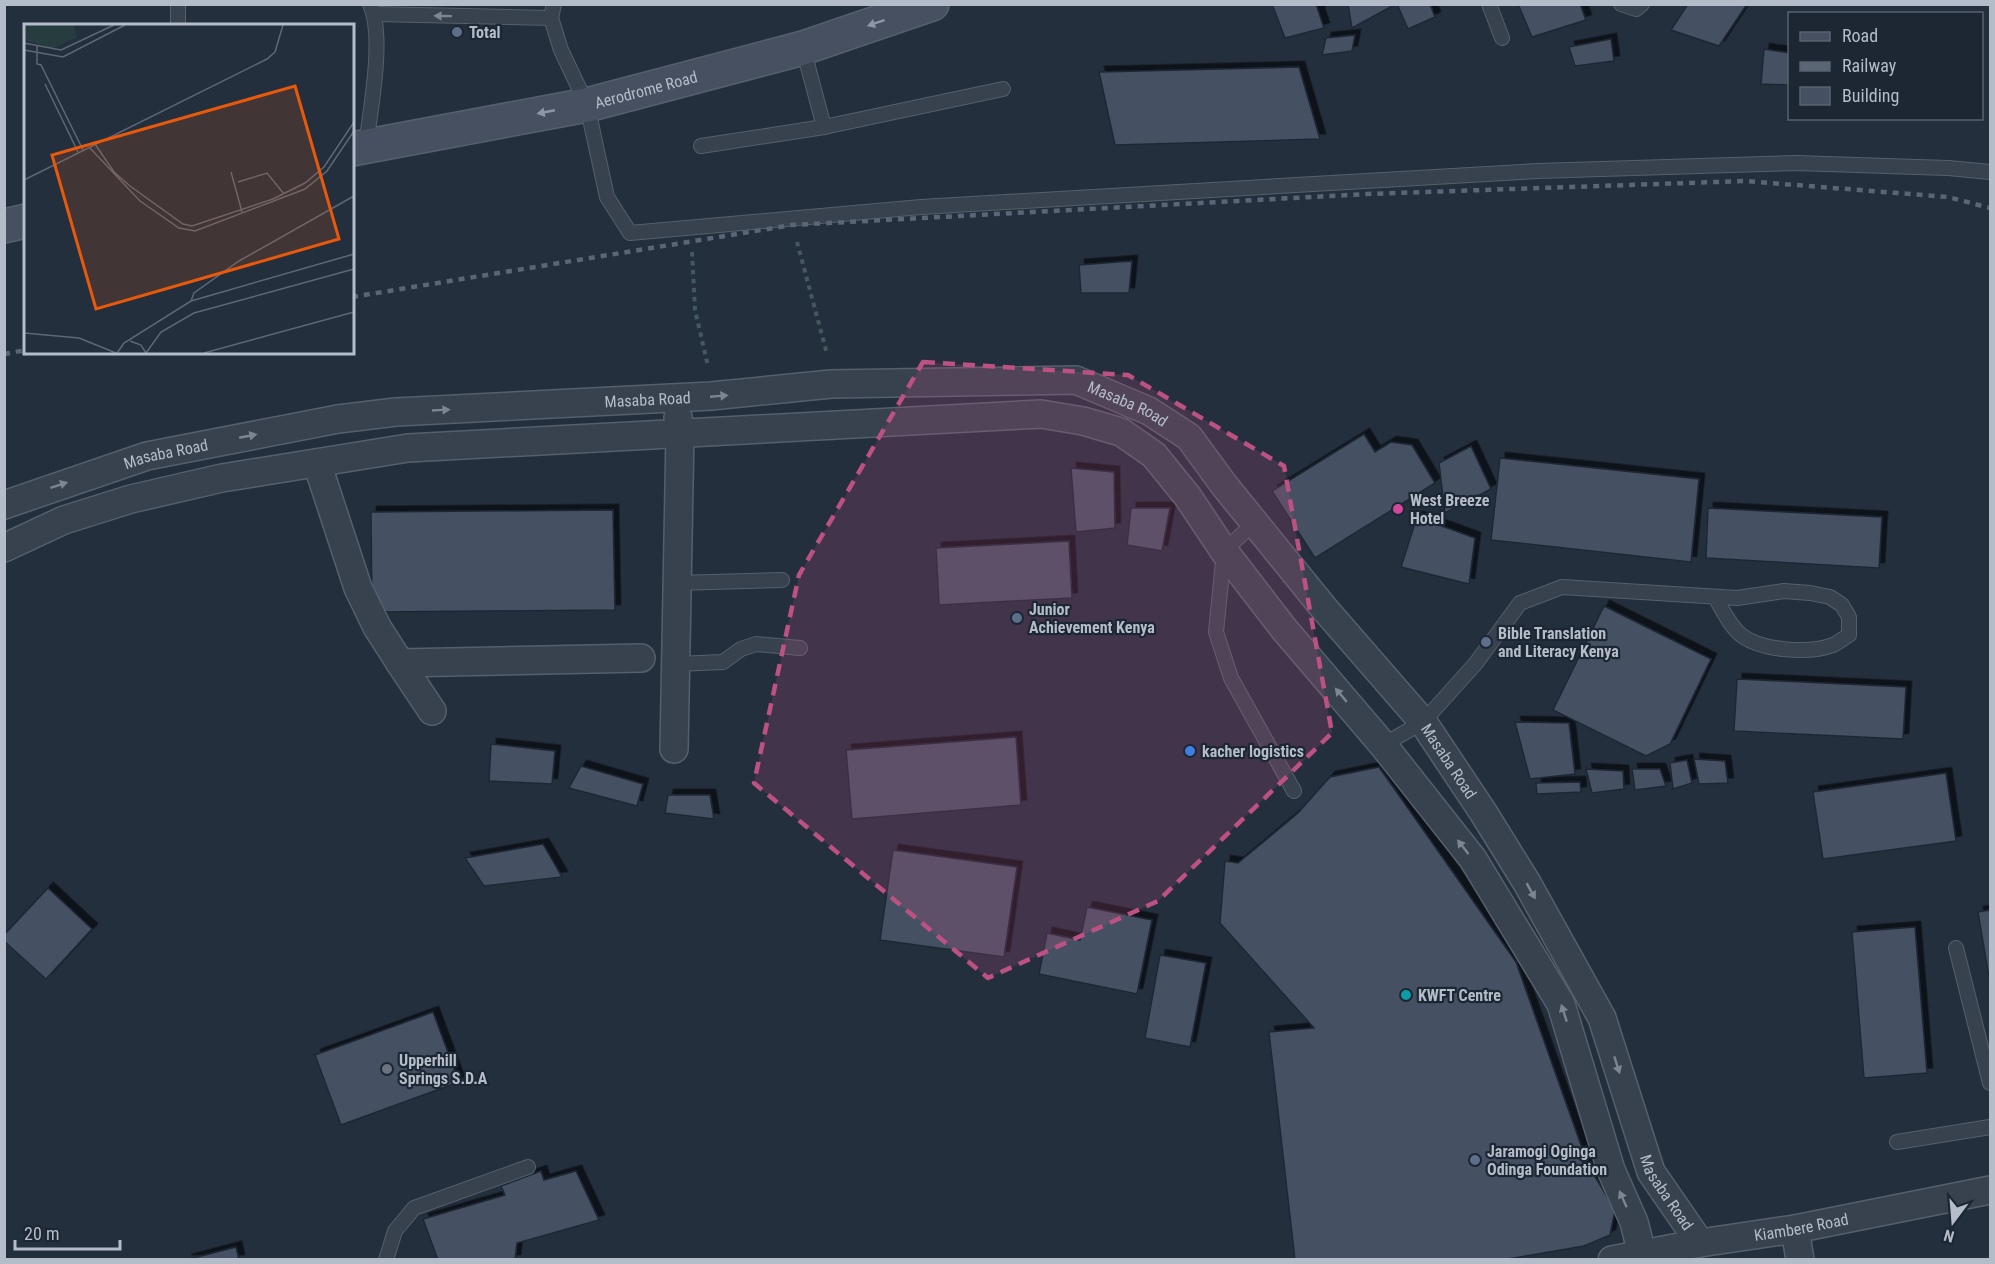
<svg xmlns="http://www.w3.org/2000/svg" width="1995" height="1264" viewBox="0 0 1995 1264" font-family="'Roboto Condensed',sans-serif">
<defs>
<filter id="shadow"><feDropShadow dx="5.5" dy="-5.5" stdDeviation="0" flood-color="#0009"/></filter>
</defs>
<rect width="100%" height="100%" fill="#242f3e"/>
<g fill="#455162" stroke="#1f2835" stroke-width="1.5" filter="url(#shadow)">
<polygon points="1272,4 1316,4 1324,28 1285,38"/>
<polygon points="1348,4 1396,4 1352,28"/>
<polygon points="1397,4 1430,4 1435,17 1408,29"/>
<polygon points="1518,4 1580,4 1586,20 1532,37"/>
<polygon points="1688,4 1747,4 1719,46 1671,30"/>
<polygon points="1355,35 1352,51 1322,55 1326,38"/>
<polygon points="1611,39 1614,61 1575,66 1569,47"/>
<polygon points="1764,49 1790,53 1790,85 1761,84"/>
<polygon points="1299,67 1320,139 1115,145 1099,72"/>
<polygon points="1132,261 1129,293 1081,293 1079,265"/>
<polygon points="1364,434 1375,452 1391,442 1412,445 1435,483 1315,558 1272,491"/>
<polygon points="1471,446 1491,489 1445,513 1439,463"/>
<polygon points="1500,458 1699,479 1691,562 1491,540"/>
<polygon points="1071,468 1114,472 1115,528 1076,532"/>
<polygon points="1131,508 1170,508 1162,551 1127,545"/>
<polygon points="1708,508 1882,517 1879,568 1706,558"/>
<polygon points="613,510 615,610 372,612 371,512"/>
<polygon points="1417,517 1475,538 1469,584 1401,567"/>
<polygon points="1069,541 1072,598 939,605 936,548"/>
<polygon points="1604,606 1711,659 1670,744 1646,756 1553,710"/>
<polygon points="1737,679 1906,687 1903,739 1734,731"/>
<polygon points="1515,722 1569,723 1575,774 1530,779"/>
<polygon points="1016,737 1021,805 852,819 846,750"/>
<polygon points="491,744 555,751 552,784 489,781"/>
<polygon points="1694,759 1725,761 1728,783 1699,784"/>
<polygon points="1687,760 1692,783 1673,789 1670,763"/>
<polygon points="581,766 643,784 637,806 569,788"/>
<polygon points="1379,767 1516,962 1588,1165 1615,1210 1610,1235 1584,1246 1502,1260 1295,1260 1269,1032 1314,1028 1220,923 1225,861 1238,863 1298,813 1330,777"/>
<polygon points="1586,769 1623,771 1624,789 1592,793"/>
<polygon points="1632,769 1660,769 1666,786 1635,790"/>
<polygon points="1946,773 1956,841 1823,859 1813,792"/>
<polygon points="1580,782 1581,792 1537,794 1536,783"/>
<polygon points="668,795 710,795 714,819 665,813"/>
<polygon points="543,844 562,877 484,886 465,858"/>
<polygon points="893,850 1017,867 1004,957 880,940"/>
<polygon points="48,888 92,929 46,979 4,941 4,935"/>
<polygon points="1087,907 1152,920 1137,994 1039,974 1047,933 1080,940"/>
<polygon points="1990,910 1990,983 1978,912"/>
<polygon points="1915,927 1927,1073 1864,1078 1852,932"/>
<polygon points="1160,955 1206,963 1190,1047 1145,1038"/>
<polygon points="433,1012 459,1082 341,1125 315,1055"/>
<polygon points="541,1171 544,1180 576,1171 599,1220 517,1243 515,1260 438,1260 423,1219 505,1195 501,1186"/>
<polygon points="236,1247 239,1260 186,1260"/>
</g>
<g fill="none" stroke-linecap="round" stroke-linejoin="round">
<defs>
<g id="lane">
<polyline points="1489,4 1502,38"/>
<polyline points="1621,4 1636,9 1642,4"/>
<polyline points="375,14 551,18 554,4"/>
<polyline points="551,18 561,50 587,105 607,197 630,233 921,207 1537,171 1796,163 1948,168 1990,172"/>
<polyline points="178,26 178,4"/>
<polyline points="824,127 1003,89"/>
<path d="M366,146C370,110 385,37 370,4"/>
<polyline points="701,146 824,127 803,48"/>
<polyline points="1255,522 1224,551 1216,632 1231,678 1294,791"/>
<polyline points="677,583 782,580"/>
<polyline points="676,664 723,662 741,649 756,644 800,648"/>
<path d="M1383,745L1423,722L1476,663L1520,603L1562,587L1737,598L1784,591L1810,593L1830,597L1842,605L1849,617V635C1844,638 1838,643 1833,645C1809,654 1762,651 1741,635C1730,626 1722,609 1715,597"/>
<polyline points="1956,948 1990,1083"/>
<polyline points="1897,1142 1990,1127"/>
<polyline points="386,1260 395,1231 414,1208 528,1167"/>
</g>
<g id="street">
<polyline points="317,463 358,588 377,627 400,663 641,658"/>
<path id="s1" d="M4,505L147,456L338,419L396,412L711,396L831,384L1076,380L1149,411L1189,437L1224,485L1323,607L1423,722L1483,812L1527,883L1602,1018L1651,1172L1700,1243"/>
<polyline points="4,548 64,520 131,499 222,478 408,448 1041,414 1083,421 1121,432 1154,455 1188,497 1224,551 1284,629 1383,745 1473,859 1561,1004 1611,1170 1634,1222 1642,1254"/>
<polyline points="400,663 432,711"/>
<polyline points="674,749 680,434 678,417"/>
<polyline points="1795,1229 1800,1260"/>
<path id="s2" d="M1612,1260L1700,1243L1795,1229L1990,1190"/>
</g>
<g id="secondary">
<path id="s3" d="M352,149L587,105L803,48L932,4"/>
<polyline points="4,226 26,221"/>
</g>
</defs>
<use href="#lane" stroke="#565f6c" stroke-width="16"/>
<use href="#street" stroke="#565f6c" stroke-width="30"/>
<use href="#secondary" stroke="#565f6c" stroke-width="36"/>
<g stroke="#44595c" stroke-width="4" stroke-dasharray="4.5 4.5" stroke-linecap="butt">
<polyline points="797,242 827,354"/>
<polyline points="692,252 695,310 708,366"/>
</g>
<use href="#lane" stroke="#38414e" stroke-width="14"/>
<use href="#street" stroke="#38414e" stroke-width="27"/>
<use href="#secondary" stroke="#465061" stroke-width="33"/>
<g stroke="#5a6575" stroke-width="4.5" stroke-dasharray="6 6" stroke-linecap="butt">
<polyline points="352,297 792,225 1367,194 1745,181 1948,197 1990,208"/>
<polyline points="4,354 26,350"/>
</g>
</g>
<defs><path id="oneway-solid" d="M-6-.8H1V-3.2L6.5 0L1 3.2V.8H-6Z" transform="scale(1.5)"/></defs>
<g fill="#7c8592">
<use href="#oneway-solid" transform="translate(443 16) rotate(-179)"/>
<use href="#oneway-solid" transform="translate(719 396) rotate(-5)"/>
<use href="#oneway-solid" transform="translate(441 410) rotate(-3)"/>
<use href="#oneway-solid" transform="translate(248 436) rotate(-11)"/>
<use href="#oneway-solid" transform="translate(59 485) rotate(-18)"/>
<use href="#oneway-solid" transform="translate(1341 695) rotate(-130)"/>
<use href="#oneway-solid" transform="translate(1463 847) rotate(-128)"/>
<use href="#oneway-solid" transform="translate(1531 891) rotate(61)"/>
<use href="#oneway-solid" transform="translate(1564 1013) rotate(-108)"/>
<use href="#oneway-solid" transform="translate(1617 1065) rotate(72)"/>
<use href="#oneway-solid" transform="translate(1623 1199) rotate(-114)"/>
</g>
<g fill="#8e96a5">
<use href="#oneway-solid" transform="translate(876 23) rotate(161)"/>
<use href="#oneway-solid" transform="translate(546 112) rotate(169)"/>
</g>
<path fill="#bd5182" fill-opacity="0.2" stroke="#bd5182" stroke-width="4.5" stroke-dasharray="12 8" stroke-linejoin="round" d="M923,362L1128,375L1284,466L1332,733L1158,901L988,978L754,783L799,575Z"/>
<g fill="#5c6f8a" stroke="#1d2633" stroke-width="2">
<circle cx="457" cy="32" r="6"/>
<circle cx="1017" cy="618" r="6"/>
<circle cx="1486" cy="642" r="6"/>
<circle cx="1475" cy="1160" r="6"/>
</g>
<circle fill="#d1479c" stroke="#1d2633" stroke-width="2" cx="1398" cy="509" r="6"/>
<circle fill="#3f7fe0" stroke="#1d2633" stroke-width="2" cx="1190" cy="751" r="6"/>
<circle fill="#0f9aa8" stroke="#1d2633" stroke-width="2" cx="1406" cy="995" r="6"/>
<circle fill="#6b7280" stroke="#1d2633" stroke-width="2" cx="387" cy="1069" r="6"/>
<g text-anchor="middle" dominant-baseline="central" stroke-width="4.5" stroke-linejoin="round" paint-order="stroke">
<g font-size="16" font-weight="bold" fill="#b4bcc9" stroke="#1d2633" text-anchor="start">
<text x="469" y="32">Total</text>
<text x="1410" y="500">West Breeze<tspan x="1410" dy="18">Hotel</tspan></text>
<text x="1029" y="609">Junior<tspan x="1029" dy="18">Achievement Kenya</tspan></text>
<text x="1498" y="633">Bible Translation<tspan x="1498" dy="18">and Literacy Kenya</tspan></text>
<text x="1202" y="751">kacher logistics</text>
<text x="1418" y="995">KWFT Centre</text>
<text x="399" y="1060">Upperhill<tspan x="399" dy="18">Springs S.D.A</tspan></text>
<text x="1487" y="1151">Jaramogi Oginga<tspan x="1487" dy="18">Odinga Foundation</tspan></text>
</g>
<g font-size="16" fill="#b4bcc9" stroke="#1d2633">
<text stroke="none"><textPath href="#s3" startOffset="300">Aerodrome Road</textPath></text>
<text stroke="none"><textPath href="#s1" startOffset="656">Masaba Road</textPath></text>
<text stroke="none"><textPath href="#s1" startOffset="1142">Masaba Road</textPath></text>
<text stroke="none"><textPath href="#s1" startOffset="170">Masaba Road</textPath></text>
<text stroke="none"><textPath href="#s1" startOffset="1628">Masaba Road</textPath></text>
<text stroke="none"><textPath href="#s1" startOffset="2114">Masaba Road</textPath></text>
<text stroke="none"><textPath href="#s2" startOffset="192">Kiambere Road</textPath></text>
</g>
</g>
<g transform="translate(24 24)">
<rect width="330" height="330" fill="#242f3e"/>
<path d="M0,1H50L53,13L30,24L0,16Z" fill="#263c3f"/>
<path fill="none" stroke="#5e6776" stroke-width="1.5" d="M0,19L37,26L90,1M13,22V40L17,41L59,126M0,26L39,33L101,1M21,60L54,128M71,120L90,148L106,162L159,200L168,202L249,175L281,159L300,143L330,98M65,123L116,177L155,204L171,207L281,165L303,147L330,107M207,148L218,188M0,156L243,35L251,28L259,1M214,158L243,149L260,170M167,277L170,269L215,237L330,172M0,309L55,314L92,329M106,317L117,321L122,329M93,329L100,319L167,277L330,230M122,329L137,308L170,289L330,245M180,329L330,288"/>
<path fill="#e8590c" fill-opacity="0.15" stroke="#e8590c" stroke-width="3" d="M271,62L315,215L72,285L28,131Z"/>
<rect width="330" height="330" fill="none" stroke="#b4bcc9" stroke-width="3"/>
</g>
<rect width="1995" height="1264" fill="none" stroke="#b4bcc9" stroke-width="12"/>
<rect x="1788" y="12" width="195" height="108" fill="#1d2633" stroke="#59626f" stroke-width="1.5"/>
<rect x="1800" y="32" width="30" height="9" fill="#465061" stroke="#59626f" stroke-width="1.5"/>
<text x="1842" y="42" font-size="18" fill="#b4bcc9">Road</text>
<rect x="1800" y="62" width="30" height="9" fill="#5a6575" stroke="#59626f" stroke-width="1.5"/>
<text x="1842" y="72" font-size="18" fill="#b4bcc9">Railway</text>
<rect x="1800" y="87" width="30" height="18" fill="#455162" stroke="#59626f" stroke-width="1.5"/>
<text x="1842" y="102" font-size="18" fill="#b4bcc9">Building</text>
<g transform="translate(1953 1222) rotate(196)" stroke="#1d2633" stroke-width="4.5" paint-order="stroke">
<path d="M0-4.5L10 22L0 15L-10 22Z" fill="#b4bcc9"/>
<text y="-9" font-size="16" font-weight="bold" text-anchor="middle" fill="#b4bcc9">N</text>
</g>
<path d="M15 1240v9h105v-9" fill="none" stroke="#b4bcc9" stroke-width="3"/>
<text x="24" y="1240" font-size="18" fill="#b4bcc9" stroke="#1d2633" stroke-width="4.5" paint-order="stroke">20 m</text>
</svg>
